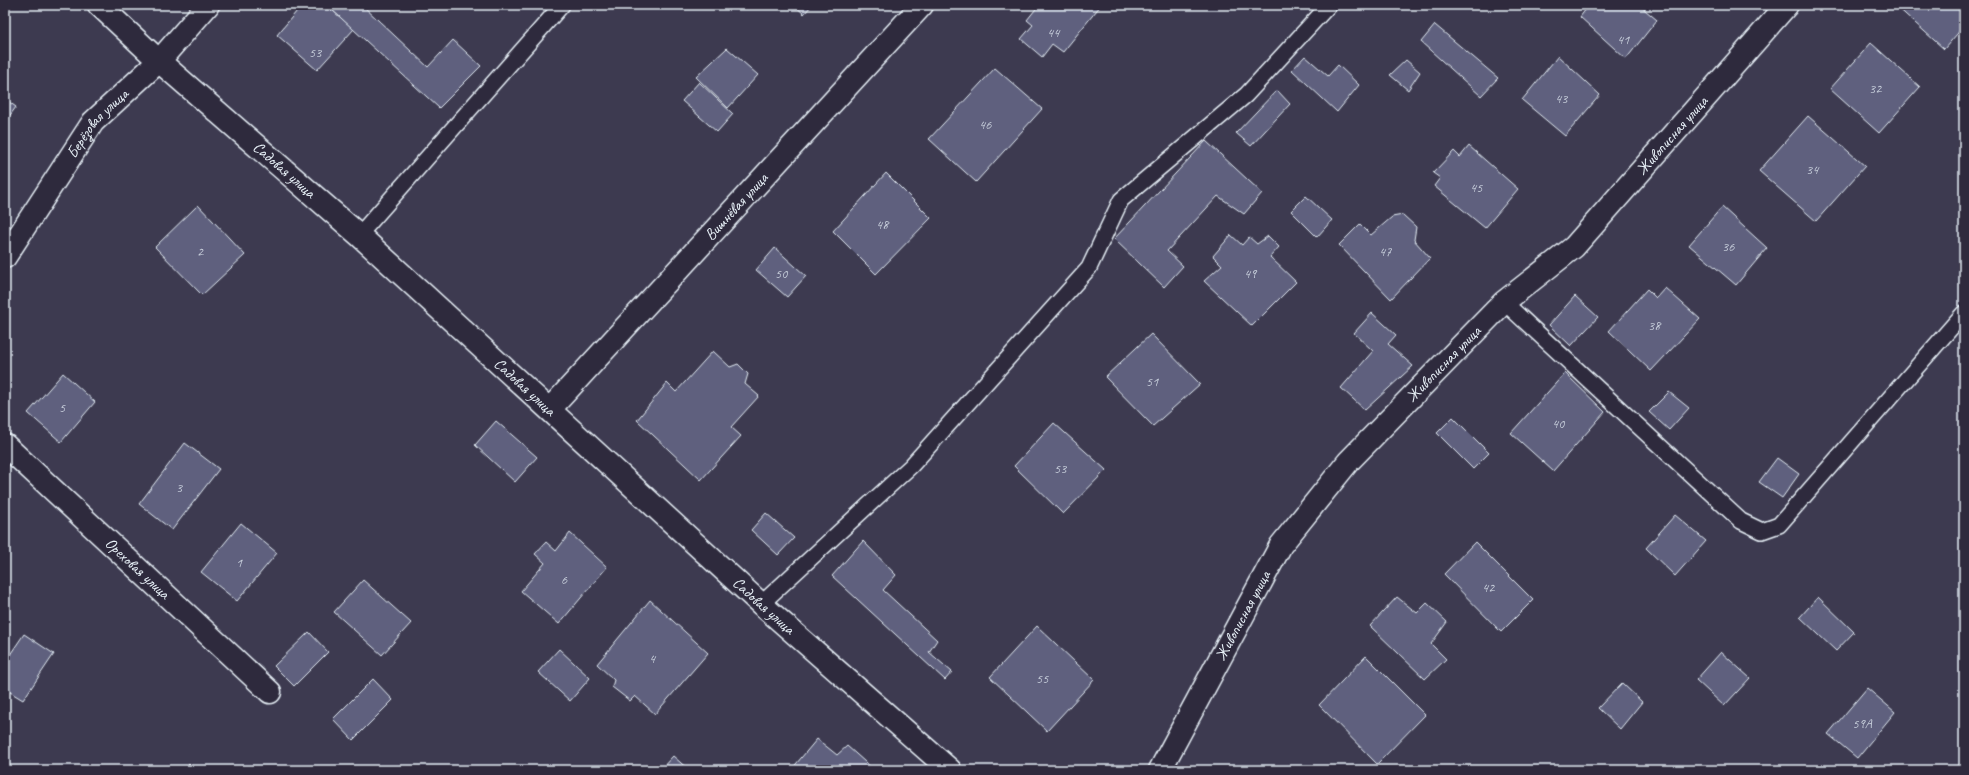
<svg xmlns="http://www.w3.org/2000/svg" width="1969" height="775" viewBox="0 0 1969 775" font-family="Caveat,sans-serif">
<rect width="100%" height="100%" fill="#3d3a50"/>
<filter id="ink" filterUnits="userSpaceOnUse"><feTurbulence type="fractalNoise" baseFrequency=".025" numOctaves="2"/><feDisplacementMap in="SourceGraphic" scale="8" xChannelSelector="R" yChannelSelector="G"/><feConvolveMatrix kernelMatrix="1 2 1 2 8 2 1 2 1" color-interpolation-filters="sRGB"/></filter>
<g filter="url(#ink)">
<g fill="#5e617e" stroke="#e8f1f8">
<polygon points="302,5 326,5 354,29 317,70 277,35"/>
<polygon points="332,5 362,5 428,67 453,40 481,66 439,108 329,7"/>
<polygon points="794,5 812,5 804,14"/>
<polygon points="1039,5 1101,5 1063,52 1052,44 1042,57 1021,39 1033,25 1027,20"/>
<polygon points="1589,5 1639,5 1657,20 1626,59 1580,17"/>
<polygon points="1895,5 1964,5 1964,26 1944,49"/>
<polygon points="1435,25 1498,78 1481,96 1421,42"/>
<polygon points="1871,43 1920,87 1879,133 1830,89"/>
<polygon points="727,48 758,75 728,108 696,77"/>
<polygon points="1305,56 1328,76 1338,65 1359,85 1337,112 1292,70"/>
<polygon points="1558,56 1600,95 1565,136 1522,100"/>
<polygon points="1406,60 1420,72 1408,90 1390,75"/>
<polygon points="995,68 1042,109 976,182 929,139"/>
<polygon points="699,82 733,114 717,132 682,101"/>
<polygon points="1277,90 1290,104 1251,146 1236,133"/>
<polygon points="5,99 16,107 5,122"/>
<polygon points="1808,116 1865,166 1816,221 1759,171"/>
<polygon points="1206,141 1262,193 1244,214 1218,196 1167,251 1183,266 1164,287 1114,239"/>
<polygon points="1469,146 1518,189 1485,228 1434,186 1440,178 1433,173 1454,151 1460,157"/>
<polygon points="886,173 931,218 876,274 833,231"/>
<polygon points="1306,196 1332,220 1317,237 1291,211"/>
<polygon points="198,205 245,255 202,295 155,247"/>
<polygon points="1722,207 1767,248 1736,285 1689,245"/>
<polygon points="1403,215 1416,227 1414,240 1430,258 1391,299 1339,245 1360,224 1371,235 1392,217"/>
<polygon points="1231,235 1242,245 1249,237 1257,244 1268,236 1279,247 1270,257 1296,282 1252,326 1204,281 1222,265 1213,256"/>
<polygon points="775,248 806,276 787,297 756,270"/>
<polygon points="1665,288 1700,319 1651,371 1609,331 1647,289 1656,298"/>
<polygon points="1575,296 1598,317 1571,346 1549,325"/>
<polygon points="1372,313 1396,335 1388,344 1413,366 1365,410 1341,388 1373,351 1354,333"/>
<polygon points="1151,334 1200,384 1153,426 1105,377"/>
<polygon points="713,351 730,367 738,364 748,374 745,384 759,396 731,427 741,436 701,480 637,420 667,383 676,392"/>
<polygon points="63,373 95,402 61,442 28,413"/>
<polygon points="1565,373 1605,412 1553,471 1511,433"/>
<polygon points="1669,392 1689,408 1669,430 1649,412"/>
<polygon points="1453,417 1489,453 1473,469 1437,433"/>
<polygon points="496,421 537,457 515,482 475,445"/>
<polygon points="1054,423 1106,470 1063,514 1014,466"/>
<polygon points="185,443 219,469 172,530 139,504"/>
<polygon points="1777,458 1799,474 1782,498 1759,482"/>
<polygon points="766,513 794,538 778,555 751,530"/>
<polygon points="1675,515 1706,541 1675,576 1646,548"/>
<polygon points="241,523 277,553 237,601 201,572"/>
<polygon points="570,533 607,567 559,624 521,591 545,563 535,554 546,542 556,551"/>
<polygon points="863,541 896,575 883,590 937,640 929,652 952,672 945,680 832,576"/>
<polygon points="1475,542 1533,600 1501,632 1444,574"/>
<polygon points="363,580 411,623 382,655 334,612"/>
<polygon points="1397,597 1417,613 1427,603 1447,622 1431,644 1446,659 1425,679 1370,626"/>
<polygon points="1818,597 1854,632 1836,651 1800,617"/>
<polygon points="650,600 708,653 655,714 635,696 630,701 612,687 614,680 597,664"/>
<polygon points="1037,626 1094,680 1047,731 990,677"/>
<polygon points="309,632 328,652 294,686 274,666"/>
<polygon points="24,634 54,654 23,700 5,689 5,662"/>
<polygon points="559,649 590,678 570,701 538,672"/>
<polygon points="1721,652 1750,678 1724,706 1696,680"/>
<polygon points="1366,656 1425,715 1377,764 1319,705"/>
<polygon points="373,679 393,700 353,740 333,719"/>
<polygon points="1622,683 1642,702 1620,729 1598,708"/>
<polygon points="1867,688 1895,712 1857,758 1828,734"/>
<polygon points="817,739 837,755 847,746 874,770 791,770"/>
<polygon points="673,756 689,770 660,770"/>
<polygon points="189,764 197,770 184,770"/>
</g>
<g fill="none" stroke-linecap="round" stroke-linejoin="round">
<defs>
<g id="service">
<polyline points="359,235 562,5"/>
<polyline points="1504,302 1741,521 1762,531 1779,525 1964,313"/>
<polyline points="761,604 911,466 1089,268 1121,200 1246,95 1329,5"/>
</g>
<g id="minor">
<path id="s1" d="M99,5L159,61L359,235L761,604L950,770"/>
<path id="s2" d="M5,257L93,122L159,61L208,5"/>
<path id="s3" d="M550,409L922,5"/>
<path id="s4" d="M5,445L270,692"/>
<path id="s5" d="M1160,770L1281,545L1348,462L1504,302L1574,247L1787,5"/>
</g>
</defs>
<use href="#service" stroke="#e8f1f8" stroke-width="18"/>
<use href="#minor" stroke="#e8f1f8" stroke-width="25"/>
<use href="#service" stroke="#2f2a3d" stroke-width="15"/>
<use href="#minor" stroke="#2f2a3d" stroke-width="22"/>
</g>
</g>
<g text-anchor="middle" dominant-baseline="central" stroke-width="3.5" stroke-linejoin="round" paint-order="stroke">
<g font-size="14" fill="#c6cdda">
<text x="1053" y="32">44</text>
<text x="1623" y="39">41</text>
<text x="315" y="52">53</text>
<text x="1875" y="88">32</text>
<text x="1561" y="98">43</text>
<text x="985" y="124">46</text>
<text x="1812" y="169">34</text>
<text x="1476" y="187">45</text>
<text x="882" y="224">48</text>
<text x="1728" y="246">36</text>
<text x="200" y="251">2</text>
<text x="1385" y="251">47</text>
<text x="781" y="273">50</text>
<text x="1250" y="273">49</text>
<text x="1654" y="325">38</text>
<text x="1152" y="381">51</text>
<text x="62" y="407">5</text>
<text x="1558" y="423">40</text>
<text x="1060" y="468">53</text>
<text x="179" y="487">3</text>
<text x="239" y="562">1</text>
<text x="564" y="579">6</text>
<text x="1488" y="587">42</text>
<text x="652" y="658">4</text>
<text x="1042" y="678">55</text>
<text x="1862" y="723">59А</text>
</g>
<g font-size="16" fill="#e8f1f8" stroke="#2f2a3d">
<text stroke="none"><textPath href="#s2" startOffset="163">Берёзовая улица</textPath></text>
<text stroke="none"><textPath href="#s5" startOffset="823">Живописная улица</textPath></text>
<text stroke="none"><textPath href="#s1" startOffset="248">Садовая улица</textPath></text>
<text stroke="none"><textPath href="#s3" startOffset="275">Вишнёвая улица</textPath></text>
<text stroke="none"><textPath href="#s5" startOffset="499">Живописная улица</textPath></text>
<text stroke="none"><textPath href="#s1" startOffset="572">Садовая улица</textPath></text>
<text stroke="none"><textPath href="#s4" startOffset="181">Ореховая улица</textPath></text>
<text stroke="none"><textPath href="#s1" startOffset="896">Садовая улица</textPath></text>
<text stroke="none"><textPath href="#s5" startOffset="175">Живописная улица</textPath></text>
</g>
</g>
<rect width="1969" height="775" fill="none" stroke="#2f2a3d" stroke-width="20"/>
<rect x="10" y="10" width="1949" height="755" fill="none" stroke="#e8f1f8" stroke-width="1.5" filter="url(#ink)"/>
</svg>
